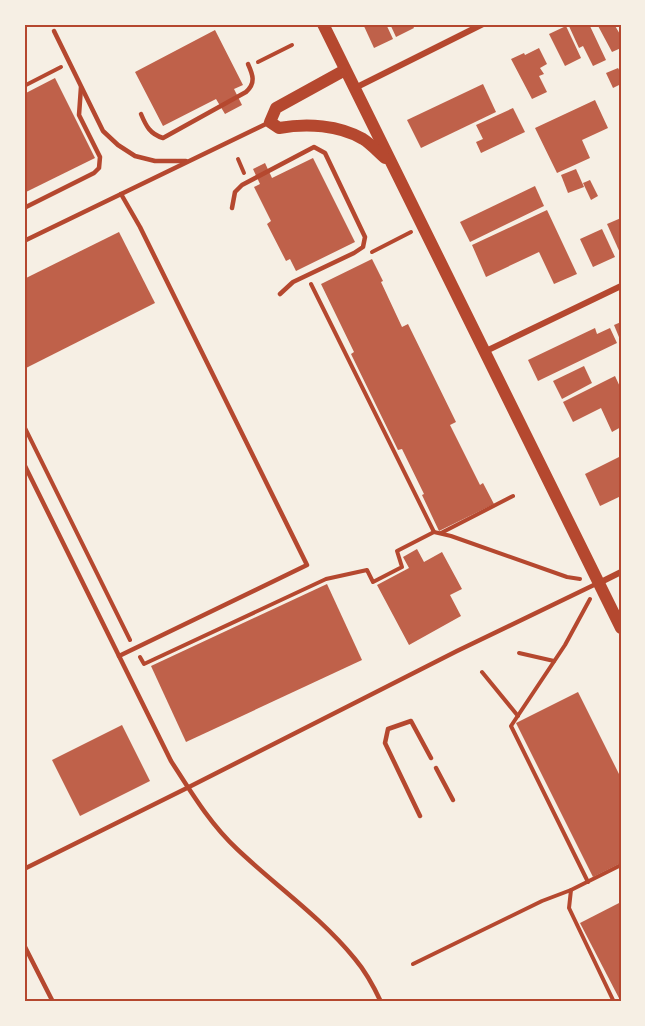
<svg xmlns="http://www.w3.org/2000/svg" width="645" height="1026" viewBox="0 0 645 1026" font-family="Karla,sans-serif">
<rect width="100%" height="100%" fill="#f6efe4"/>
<g fill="#bf614a">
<polygon points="363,24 386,24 393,39 374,48"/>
<polygon points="390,24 412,24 414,28 396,37"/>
<polygon points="568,24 589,24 606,60 593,66 583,46 579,48"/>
<polygon points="597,24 614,24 621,36 621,42 619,43 621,48 612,52"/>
<polygon points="566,26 581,58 565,66 549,34"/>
<polygon points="215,30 243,85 234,89 242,105 225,114 216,99 163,126 135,72"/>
<polygon points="539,48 547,64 540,68 544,74 539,76 547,92 532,99 511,59 524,53 525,55"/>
<polygon points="618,68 621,73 621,84 613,88 606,73"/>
<polygon points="55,78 95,158 24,193 24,94"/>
<polygon points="483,84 496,112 421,148 407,120"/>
<polygon points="595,100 608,128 582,140 590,158 557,173 535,128"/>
<polygon points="513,108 525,132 481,153 476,142 483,139 476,125"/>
<polygon points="313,158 355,242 296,271 290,259 286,261 267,224 271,221 254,187 260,184 253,169 265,163 272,178"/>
<polygon points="576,169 584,187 568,193 561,175"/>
<polygon points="590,180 598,196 591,200 583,183"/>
<polygon points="535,186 544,206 470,242 460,222"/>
<polygon points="547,210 577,274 554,284 539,252 486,277 472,245"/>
<polygon points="621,218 621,255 607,224"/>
<polygon points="602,229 615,257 593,267 580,239"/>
<polygon points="119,232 155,303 24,369 24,279"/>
<polygon points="372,259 383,281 381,282 402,327 408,324 456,422 450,425 480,485 483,483 494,504 439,531 422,495 424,494 402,449 398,450 351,354 354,352 321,284"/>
<polygon points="621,322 621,342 614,325"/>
<polygon points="595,328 597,334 610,328 617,343 538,381 528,360"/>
<polygon points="584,366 592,383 562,399 553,381"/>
<polygon points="615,376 621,389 621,427 612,432 601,408 573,422 563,402"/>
<polygon points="621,456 621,496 600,506 585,474"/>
<polygon points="417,549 424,562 442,552 462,589 450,595 461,616 409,645 377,585 409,568 403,557"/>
<polygon points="327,584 362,660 186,742 151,666"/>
<polygon points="578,692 621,778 621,863 593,877 516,723"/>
<polygon points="122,725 150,781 80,816 52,760"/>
<polygon points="621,902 621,1002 580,923"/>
</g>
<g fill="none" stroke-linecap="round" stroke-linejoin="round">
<g stroke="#b5482f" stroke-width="4">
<polyline points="258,62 292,45"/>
<polyline points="24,86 61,67"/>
<polyline points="238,159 244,173"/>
<polyline points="372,252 411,232"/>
<polyline points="311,284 434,532 451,536 567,577 580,579"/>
<polyline points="24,426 130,640"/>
<polyline points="441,533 513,496"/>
<polyline points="519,653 554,661"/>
<polyline points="140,657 144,664 326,579 367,570 373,582 402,567 397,551 434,532"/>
<polyline points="482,672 518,716"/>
<polyline points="588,882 511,726 565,645 590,599"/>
<polyline points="571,890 569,908 614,1002"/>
<polyline points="413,964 542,901 571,890 621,865"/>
</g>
<g stroke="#b5482f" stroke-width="4.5">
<polyline points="54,31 103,131 118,145 135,156 155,161 186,161"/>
<path d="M141,114C146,126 150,134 163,138L246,92C256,83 253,75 248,64"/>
<polyline points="24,208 94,173 99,168 100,157 79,115 81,87"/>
<polyline points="232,208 235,192 242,185 314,147 325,153 365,237 363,247 354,253 293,282 280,294"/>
<polyline points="24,241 270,122"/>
<path d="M24,464L171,761C191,792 210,824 237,849C276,886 321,917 355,959C366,972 374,987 381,1002"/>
<polyline points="119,656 307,565 140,227 121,194"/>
<polyline points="436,768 453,800"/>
<polyline points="420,816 385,743 388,729 411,721 431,758"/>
<polyline points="24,869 187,788 457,651 598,583"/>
<polyline points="24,945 53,1002"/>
</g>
<g stroke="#b5482f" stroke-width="6">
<polyline points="355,88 483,24"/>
<polyline points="484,352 621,286"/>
<polyline points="599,583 621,572"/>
</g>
<g stroke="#b5482f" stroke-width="12">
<polyline points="323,24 621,628"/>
<path d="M345,70L276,108L270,122L279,128C307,123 339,125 363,139C371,144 378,152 385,158"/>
</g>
</g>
<rect width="645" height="1026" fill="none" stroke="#f6efe4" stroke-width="51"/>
<rect x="26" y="26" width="594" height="974" fill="none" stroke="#b5482f" stroke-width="2"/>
</svg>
